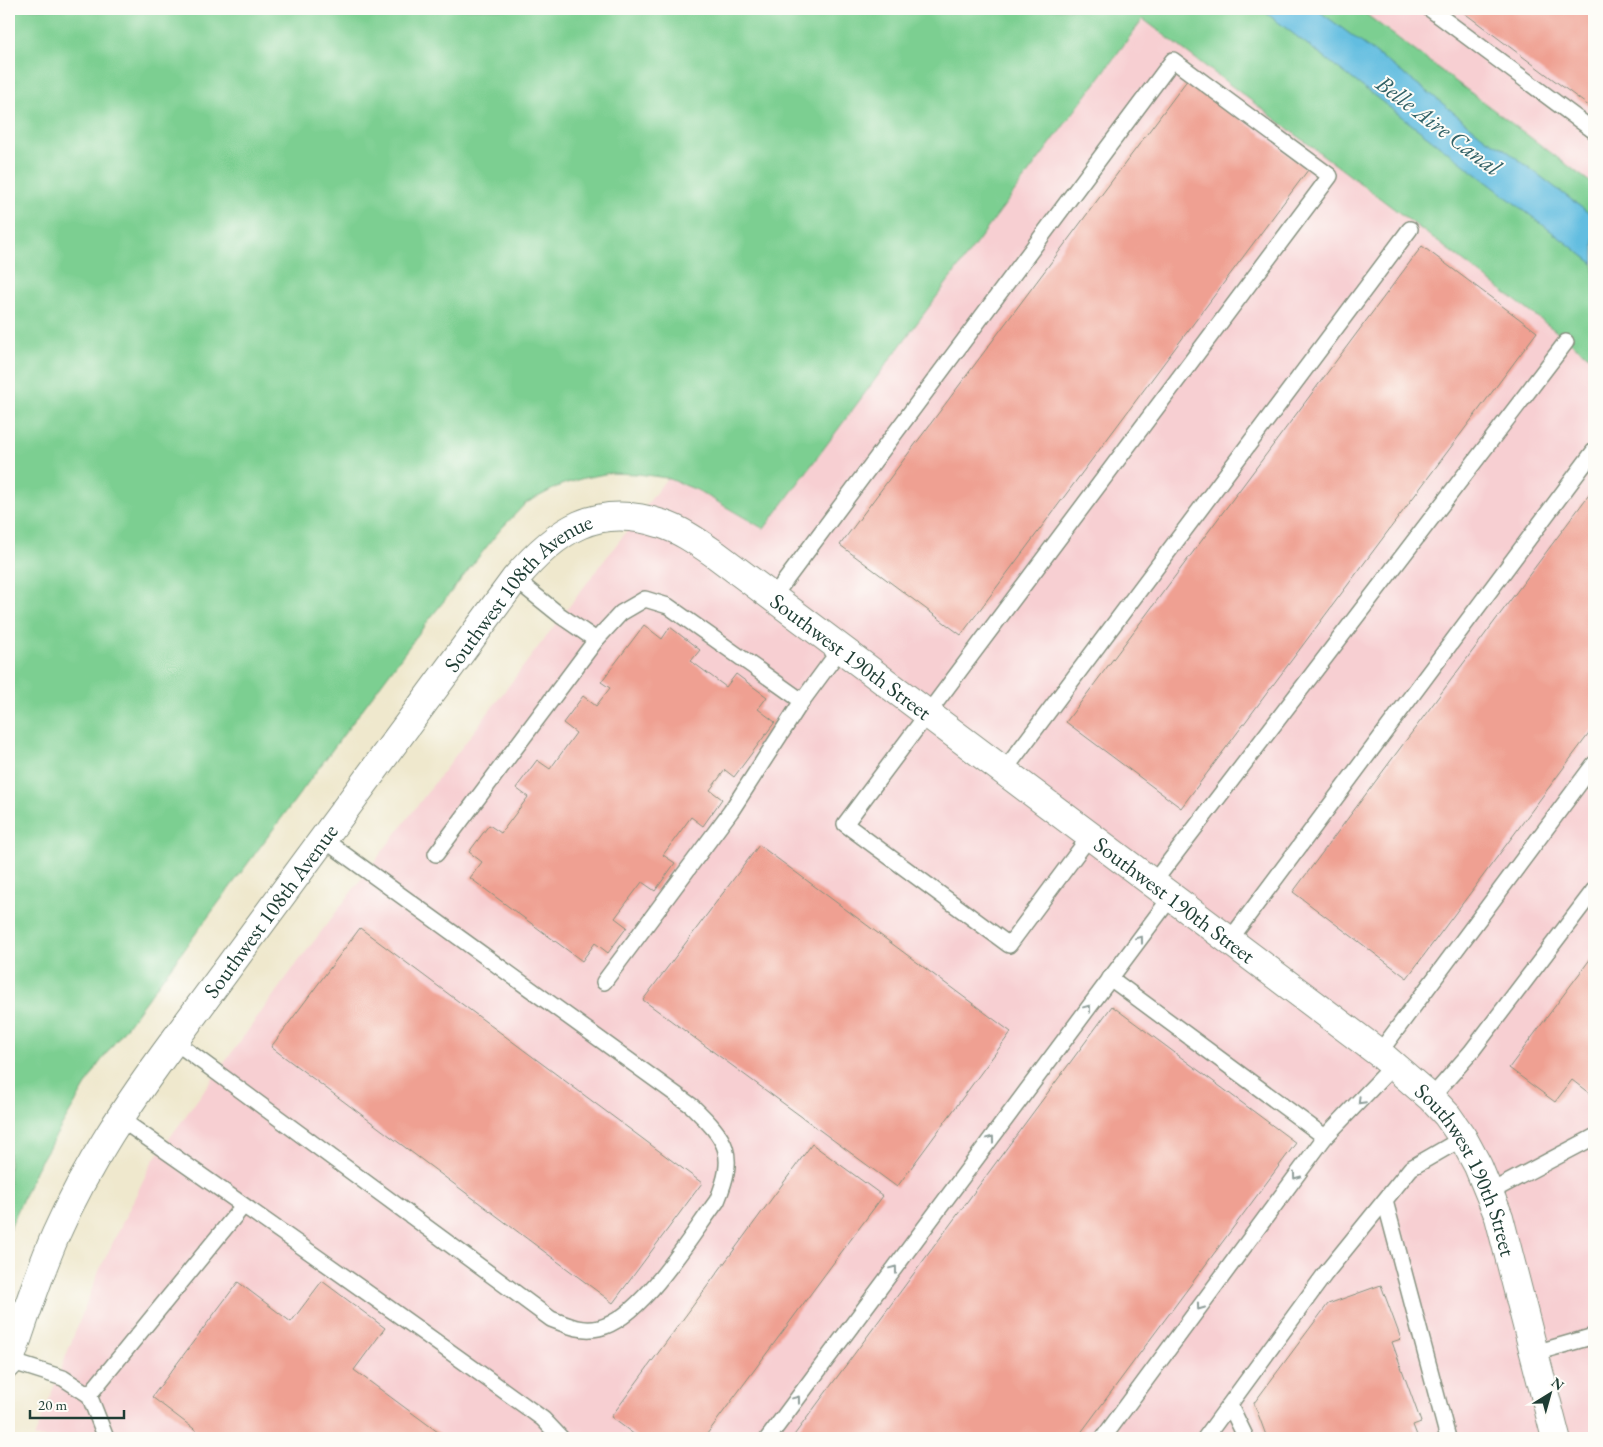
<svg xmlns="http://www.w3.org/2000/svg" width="1603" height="1447" viewBox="0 0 1603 1447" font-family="'EB Garamond',serif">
<rect width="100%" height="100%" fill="#fdfcf7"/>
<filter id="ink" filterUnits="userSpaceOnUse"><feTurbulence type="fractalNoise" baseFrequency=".02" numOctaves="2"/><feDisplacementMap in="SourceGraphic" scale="10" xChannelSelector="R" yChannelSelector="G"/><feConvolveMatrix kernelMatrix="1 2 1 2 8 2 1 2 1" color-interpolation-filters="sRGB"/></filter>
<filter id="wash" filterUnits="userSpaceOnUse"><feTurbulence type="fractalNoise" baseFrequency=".0096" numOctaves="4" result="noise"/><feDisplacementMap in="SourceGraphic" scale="20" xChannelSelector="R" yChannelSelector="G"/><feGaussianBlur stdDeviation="1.12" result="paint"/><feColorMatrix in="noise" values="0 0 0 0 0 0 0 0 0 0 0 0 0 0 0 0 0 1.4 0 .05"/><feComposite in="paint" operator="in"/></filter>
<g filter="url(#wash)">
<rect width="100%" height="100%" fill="#efe8cd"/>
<g fill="#f7cfd2">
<polygon points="1359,9 1594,9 1594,185"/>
<polygon points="1143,19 1594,360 1594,1438 34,1438 99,1271 152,1162 292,970 667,478 697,490 764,529"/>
</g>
<g fill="#7ccf91" stroke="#4e8662">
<polygon points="9,9 1261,9 1594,264 1594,360 1143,19 764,529 697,490 667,478 638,474 610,473 584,478 561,485 526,503 500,530 428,621 98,1065 36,1169 9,1230"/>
<polygon points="1316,9 1359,9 1594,185 1594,217 1503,148 1486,139 1432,95"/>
</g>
<polygon fill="#62bde0" stroke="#407d8a" points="1261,9 1316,9 1432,95 1486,139 1503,148 1594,217 1594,264"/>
<g id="blocks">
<g fill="#efa092">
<polygon points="1459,9 1594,9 1594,110"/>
<polygon points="1188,79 1308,170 961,635 840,545"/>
<polygon points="1422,246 1537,332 1181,808 1066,722"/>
<polygon points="1594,488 1594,727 1407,978 1293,892"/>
<polygon points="644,625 662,639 670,627 700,650 691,661 726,687 736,674 767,697 758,709 775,722 734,777 725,770 710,790 722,799 703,826 691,817 663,855 675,863 655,891 642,882 615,918 627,927 608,953 595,943 582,961 470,878 482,862 469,852 489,825 501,833 528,797 516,788 537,760 550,769 576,733 563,723 583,696 596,706 610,688 601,682"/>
<polygon points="759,845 1011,1032 897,1187 643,1000"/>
<polygon points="360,928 702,1183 613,1303 271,1047"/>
<polygon points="1594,954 1594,1097 1572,1080 1555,1102 1509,1068"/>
<polygon points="1112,1006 1296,1143 1077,1438 792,1438"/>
<polygon points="812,1144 883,1196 704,1438 639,1438 611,1417"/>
<polygon points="322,1281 385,1328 354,1370 446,1438 206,1438 152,1397 238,1282 291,1322"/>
<polygon points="1381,1285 1401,1339 1392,1342 1421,1422 1413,1425 1418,1438 1267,1438 1254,1403 1328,1304"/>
</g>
</g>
</g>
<g filter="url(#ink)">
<use href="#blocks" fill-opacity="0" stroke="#879280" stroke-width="1"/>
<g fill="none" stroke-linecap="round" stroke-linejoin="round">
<defs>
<g id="service">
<polyline points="1430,9 1594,131"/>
<polyline points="515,579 561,616 596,640"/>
<polyline points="773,597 1173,60 1330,176 845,824 1009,945 1090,836"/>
<polyline points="1004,771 1410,229"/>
<polyline points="436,854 596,640 621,613 645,599 668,606 802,701"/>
<polyline points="1153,883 1566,342"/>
<polyline points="1229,941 1594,451"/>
<polyline points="1110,978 1325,1137"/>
<polyline points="604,982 731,811 802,701 841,648"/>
<path d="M174,1041L551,1319C567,1325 581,1332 599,1328C642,1318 690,1237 717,1201C737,1153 727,1140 692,1106L323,839"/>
<polyline points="1379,1053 1594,764"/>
<polyline points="1431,1098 1471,1052 1594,890"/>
<path d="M119,1118C262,1218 403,1317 543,1419L561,1438"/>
<polyline points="1490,1192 1594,1137"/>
<polyline points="1385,1201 1448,1438"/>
<polyline points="1535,1353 1594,1336"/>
<polyline points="10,1361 63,1378 89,1395 106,1438"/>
<polyline points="89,1395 243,1206"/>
<polyline points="1230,1405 1246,1438"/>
<polyline points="768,1438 1171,897"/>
<polyline points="1103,1438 1325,1137 1394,1065"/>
<polyline points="1205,1438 1325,1274 1411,1168 1463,1138"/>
</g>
<g id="minor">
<path id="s1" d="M9,1363C24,1320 38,1275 56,1234C87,1164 129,1102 174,1041L515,579C556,530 597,502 662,524C681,530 699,543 715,554L1379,1053L1431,1098L1447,1115L1463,1138L1478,1166L1499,1217L1556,1438"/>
</g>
</defs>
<use href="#service" stroke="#879280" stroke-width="18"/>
<use href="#minor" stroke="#879280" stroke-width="30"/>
<use href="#service" stroke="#fff" stroke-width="15"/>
<use href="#minor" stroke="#fff" stroke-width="28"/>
</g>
<defs><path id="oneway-chevron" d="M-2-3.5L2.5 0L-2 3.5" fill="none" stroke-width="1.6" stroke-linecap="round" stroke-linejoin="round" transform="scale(1.25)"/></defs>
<g stroke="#8f9e9a">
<use href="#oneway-chevron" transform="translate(1140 939) rotate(-53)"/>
<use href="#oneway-chevron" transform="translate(1088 1008) rotate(-53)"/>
<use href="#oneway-chevron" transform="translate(1361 1101) rotate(134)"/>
<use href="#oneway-chevron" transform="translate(991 1139) rotate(-53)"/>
<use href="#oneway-chevron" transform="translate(1296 1176) rotate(126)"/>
<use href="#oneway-chevron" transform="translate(894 1269) rotate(-53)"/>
<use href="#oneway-chevron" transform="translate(1200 1307) rotate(126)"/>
<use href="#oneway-chevron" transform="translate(797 1399) rotate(-53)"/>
</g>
</g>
<g text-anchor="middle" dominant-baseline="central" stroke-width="4" stroke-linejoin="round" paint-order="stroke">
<g font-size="22" fill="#1f3d34" stroke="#fdfcf7">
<text stroke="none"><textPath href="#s1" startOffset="931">Southwest 108th Avenue</textPath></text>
<text stroke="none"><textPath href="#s1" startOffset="1339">Southwest 190th Street</textPath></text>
<text stroke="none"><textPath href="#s1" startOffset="1744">Southwest 190th Street</textPath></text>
<text stroke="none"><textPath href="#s1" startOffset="526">Southwest 108th Avenue</textPath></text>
<text stroke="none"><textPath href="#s1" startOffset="2149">Southwest 190th Street</textPath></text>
</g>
<g font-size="24" font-style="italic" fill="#336368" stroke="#fdfcf7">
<text transform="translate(1439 125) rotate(37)">Belle Aire Canal</text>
</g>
</g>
<rect width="1603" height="1447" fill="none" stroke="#fdfcf7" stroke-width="30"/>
<g transform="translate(1550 1394) rotate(37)" stroke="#fdfcf7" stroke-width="4" paint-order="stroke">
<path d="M0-4L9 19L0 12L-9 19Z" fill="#1f3d34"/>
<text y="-8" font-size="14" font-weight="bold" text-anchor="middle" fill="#1f3d34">N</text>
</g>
<path d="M30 1410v8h94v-8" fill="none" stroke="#1f3d34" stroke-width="2.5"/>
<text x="38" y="1410" font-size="15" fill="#1f3d34" stroke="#fdfcf7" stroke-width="4" paint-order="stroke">20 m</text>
</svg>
